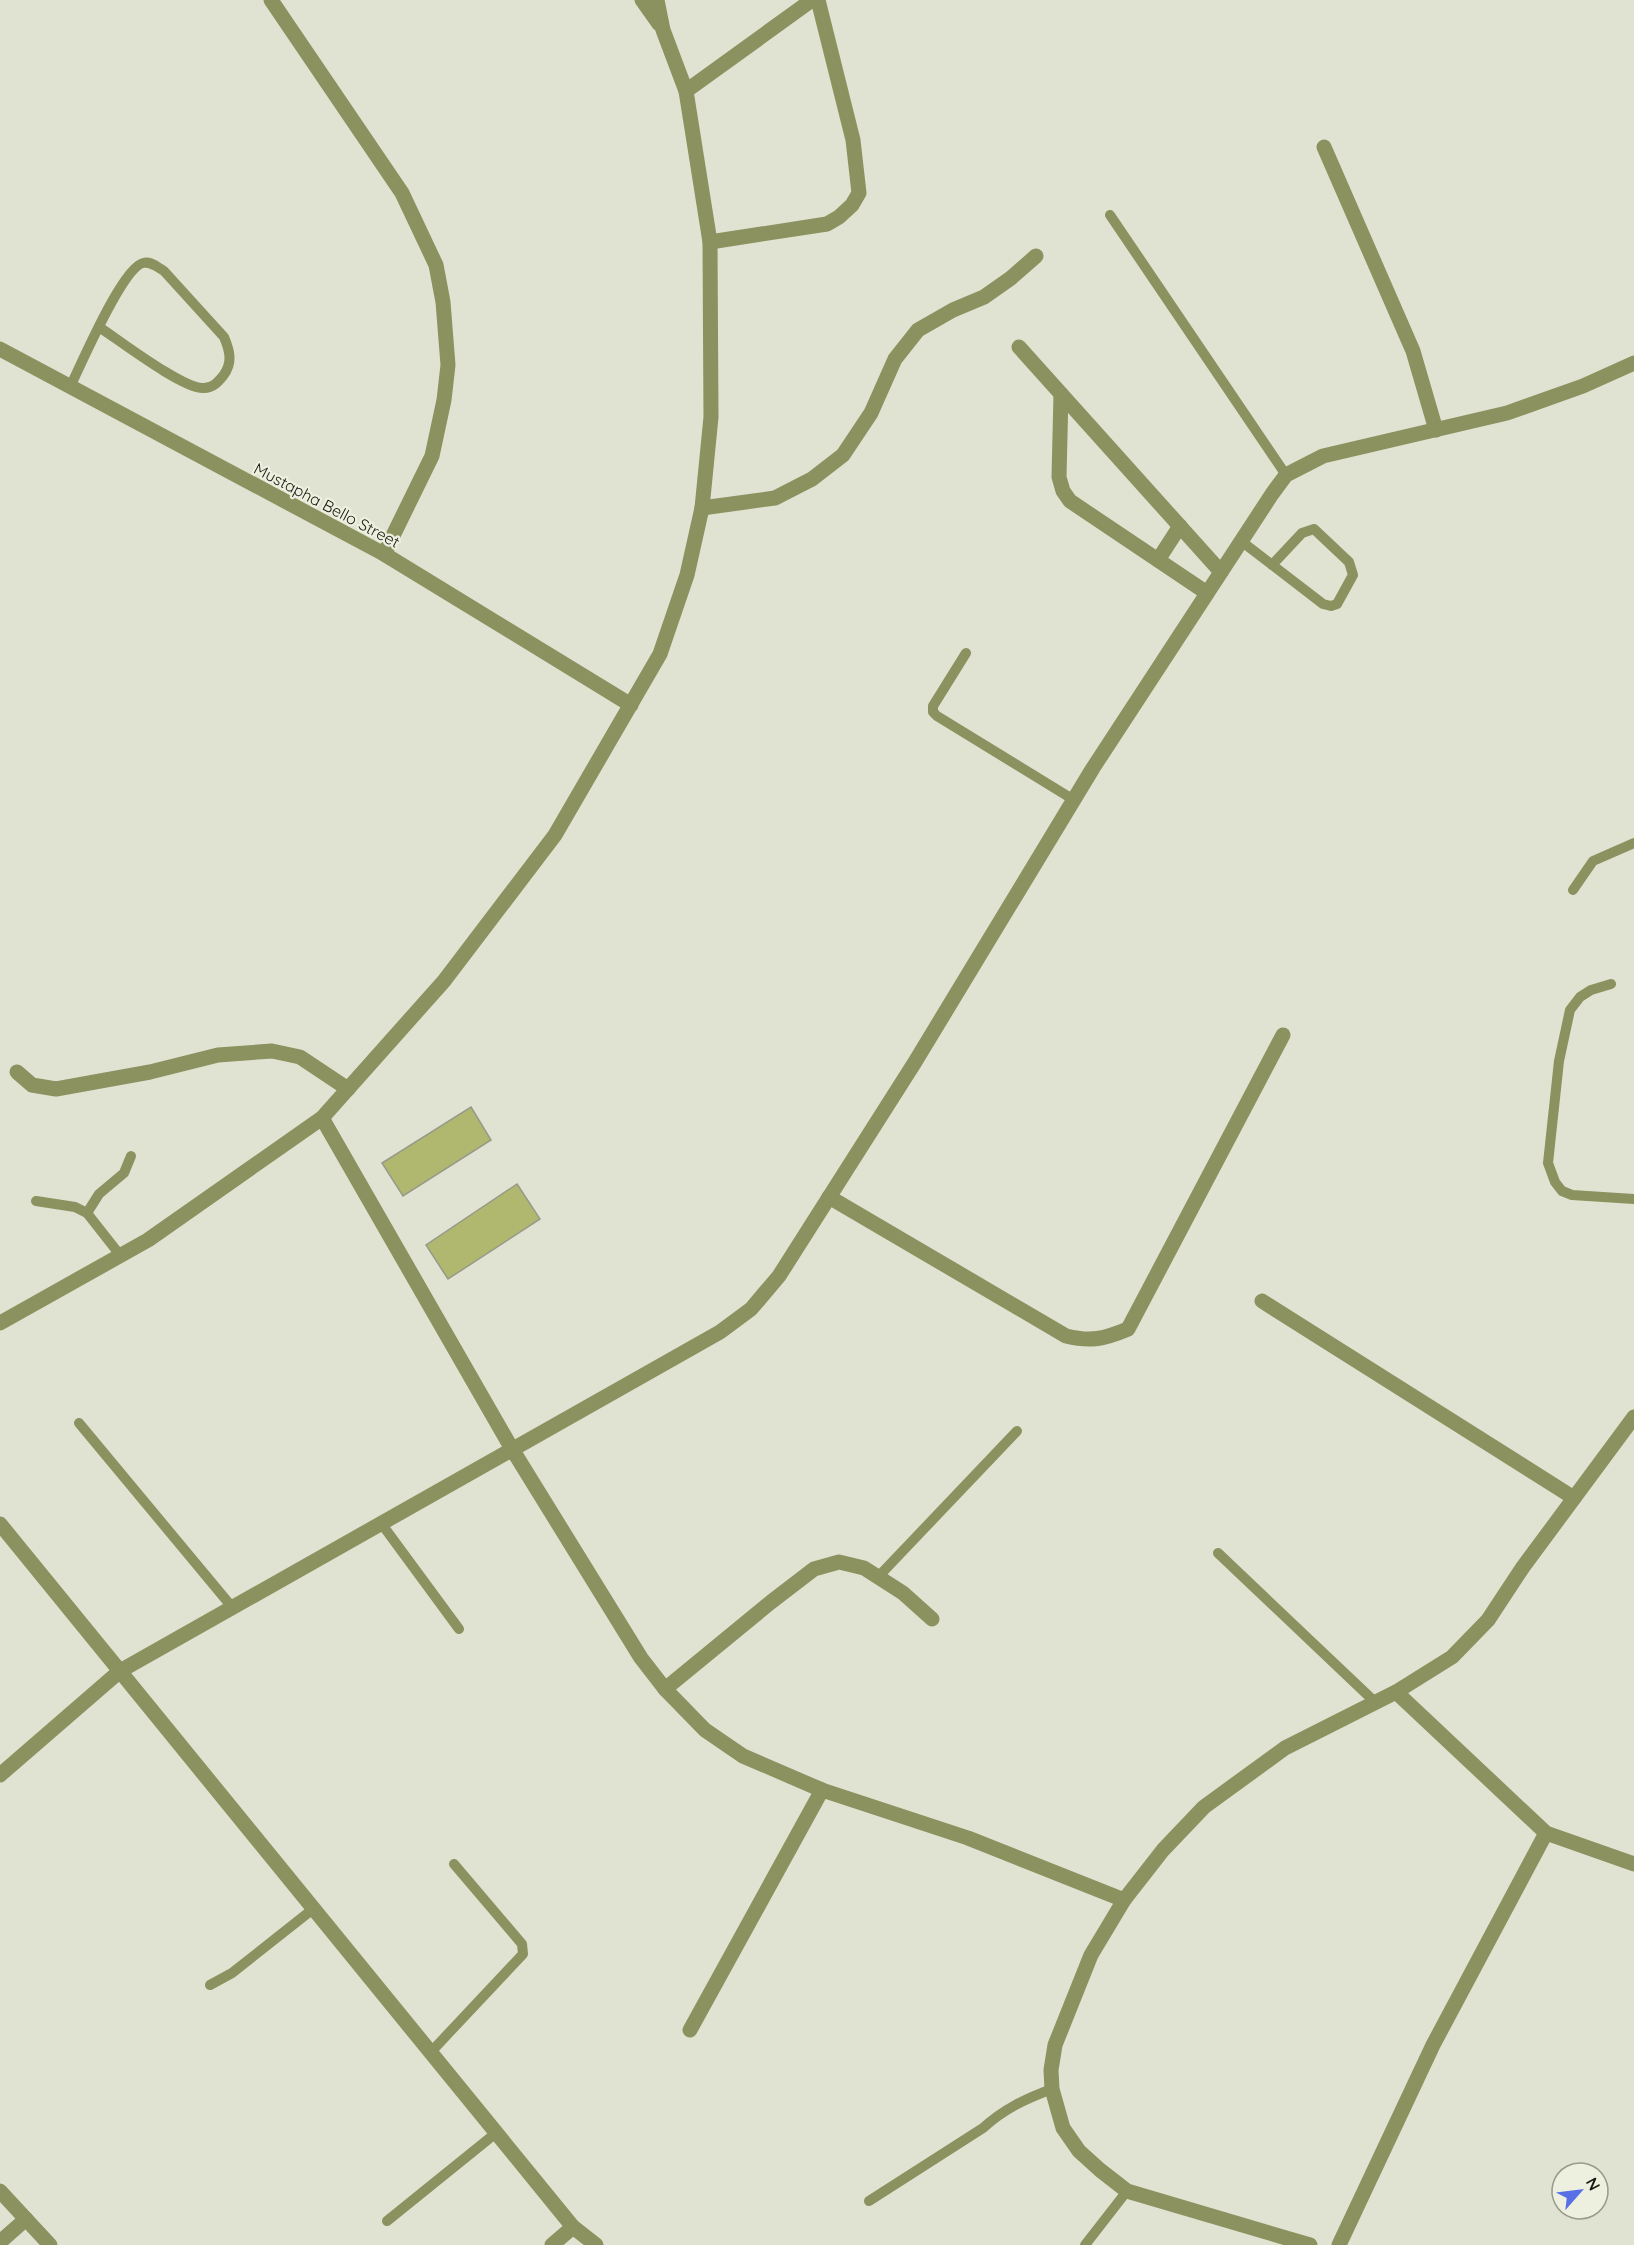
<svg xmlns="http://www.w3.org/2000/svg" width="1634" height="2245" viewBox="0 0 1634 2245" font-family="Quicksand,sans-serif">
<rect width="100%" height="100%" fill="#e0e3d1"/>
<g fill="#b0b870" stroke="#989a89" stroke-width="1.5">
<polygon points="471,1107 491,1140 403,1196 382,1163"/>
<polygon points="517,1184 540,1219 448,1279 426,1245"/>
</g>
<g fill="none" stroke-linecap="round" stroke-linejoin="round">
<g stroke="#8b915f" stroke-width="10">
<polyline points="1110,215 1286,475"/>
<path d="M70,387C81,365 122,268 143,263C151,261 157,267 164,271L224,337C230,351 233,363 223,376C218,382 213,388 204,388C184,390 119,340 99,327"/>
<polyline points="1241,541 1323,604 1331,606 1337,604 1353,575 1349,562 1314,529 1302,533 1272,565"/>
<polyline points="966,653 933,706 933,712 937,716 1074,800"/>
<polyline points="1573,890 1593,861 1634,843"/>
<polyline points="1611,984 1591,990 1580,997 1570,1010 1559,1061 1548,1163 1555,1182 1562,1191 1572,1195 1634,1199"/>
<polyline points="36,1201 75,1207 87,1213 120,1255"/>
<polyline points="87,1213 99,1194 124,1173 131,1156"/>
<polyline points="79,1423 232,1607"/>
<polyline points="381,1523 459,1629"/>
<polyline points="1218,1553 1375,1702"/>
<polyline points="878,1577 1017,1431"/>
<polyline points="210,1985 232,1973 313,1909"/>
<polyline points="430,2053 523,1954 522,1944 454,1864"/>
<path d="M869,2201L983,2128C1004,2109 1025,2099 1052,2089"/>
<polyline points="387,2221 496,2133"/>
<polyline points="1085,2245 1127,2191"/>
</g>
<g stroke="#8b915f" stroke-width="15">
<polyline points="271,0 402,193 436,265 443,302 448,365 444,400 432,456 384,554"/>
<polyline points="686,91 812,0"/>
<polyline points="1324,147 1413,351 1436,430"/>
<polyline points="710,242 827,224 839,217 852,205 859,193 853,140 818,0"/>
<polyline points="1019,347 1221,572"/>
<polyline points="0,349 384,554 631,705"/>
<polyline points="1061,394 1059,477 1063,491 1070,501 1207,593"/>
<polyline points="702,508 775,498 812,479 843,455 871,413 895,359 918,330 953,310 984,297 1011,278 1036,256"/>
<polyline points="1158,560 1180,526"/>
<polyline points="17,1072 32,1085 56,1089 150,1072 218,1055 272,1051 300,1057 348,1089"/>
<polyline points="322,1118 512,1449 641,1658 665,1689 705,1730 743,1756 822,1790 968,1838 1124,1900"/>
<path d="M829,1197L1066,1336C1091,1342 1104,1339 1128,1329L1283,1035"/>
<polyline points="1262,1301 1574,1498"/>
<polyline points="0,1524 573,2227 596,2245"/>
<polyline points="665,1689 771,1602 814,1569 839,1562 864,1568 903,1593 932,1619"/>
<polyline points="1396,1692 1546,1833 1634,1864"/>
<polyline points="0,1775 120,1671 720,1332 751,1309 779,1276 915,1062 1093,768 1272,494 1286,475 1323,456 1507,413 1583,386 1634,363"/>
<polyline points="690,2030 822,1790"/>
<polyline points="0,2191 50,2245"/>
<polyline points="0,2242 26,2219"/>
<polyline points="552,2245 573,2227"/>
<polyline points="1310,2245 1127,2191 1100,2170 1079,2151 1063,2128 1052,2089 1051,2070 1055,2045 1091,1955 1124,1900 1163,1850 1204,1807 1285,1748 1396,1692 1452,1657 1488,1620 1523,1567 1634,1417"/>
<polyline points="1339,2245 1433,2045 1546,1833"/>
</g>
<g stroke="#8b915f" stroke-width="15">
<polyline points="642,0 659,24"/>
<polyline points="0,1323 148,1240 322,1118 444,981 555,835 660,654 687,575 702,508 711,417 710,242 686,91 663,30 657,0"/>
</g>
</g>
<g text-anchor="middle" dominant-baseline="central" stroke-width="4.5" stroke-linejoin="round" paint-order="stroke">
<g font-size="16" fill="#171811" stroke="#edf0de">
<text transform="translate(327 505) rotate(28)">Mustapha Bello Street</text>
</g>
</g>
<g transform="translate(1580 2191) rotate(62)"><circle r="28" fill="#edf0de" stroke="#979a8c" stroke-width="1.5"/>
<path d="M0-4.5L10 22L0 15L-10 22Z" fill="#586fe5"/>
<text y="-9" font-size="16" font-weight="bold" text-anchor="middle" fill="#171811">N</text>
</g>
</svg>
